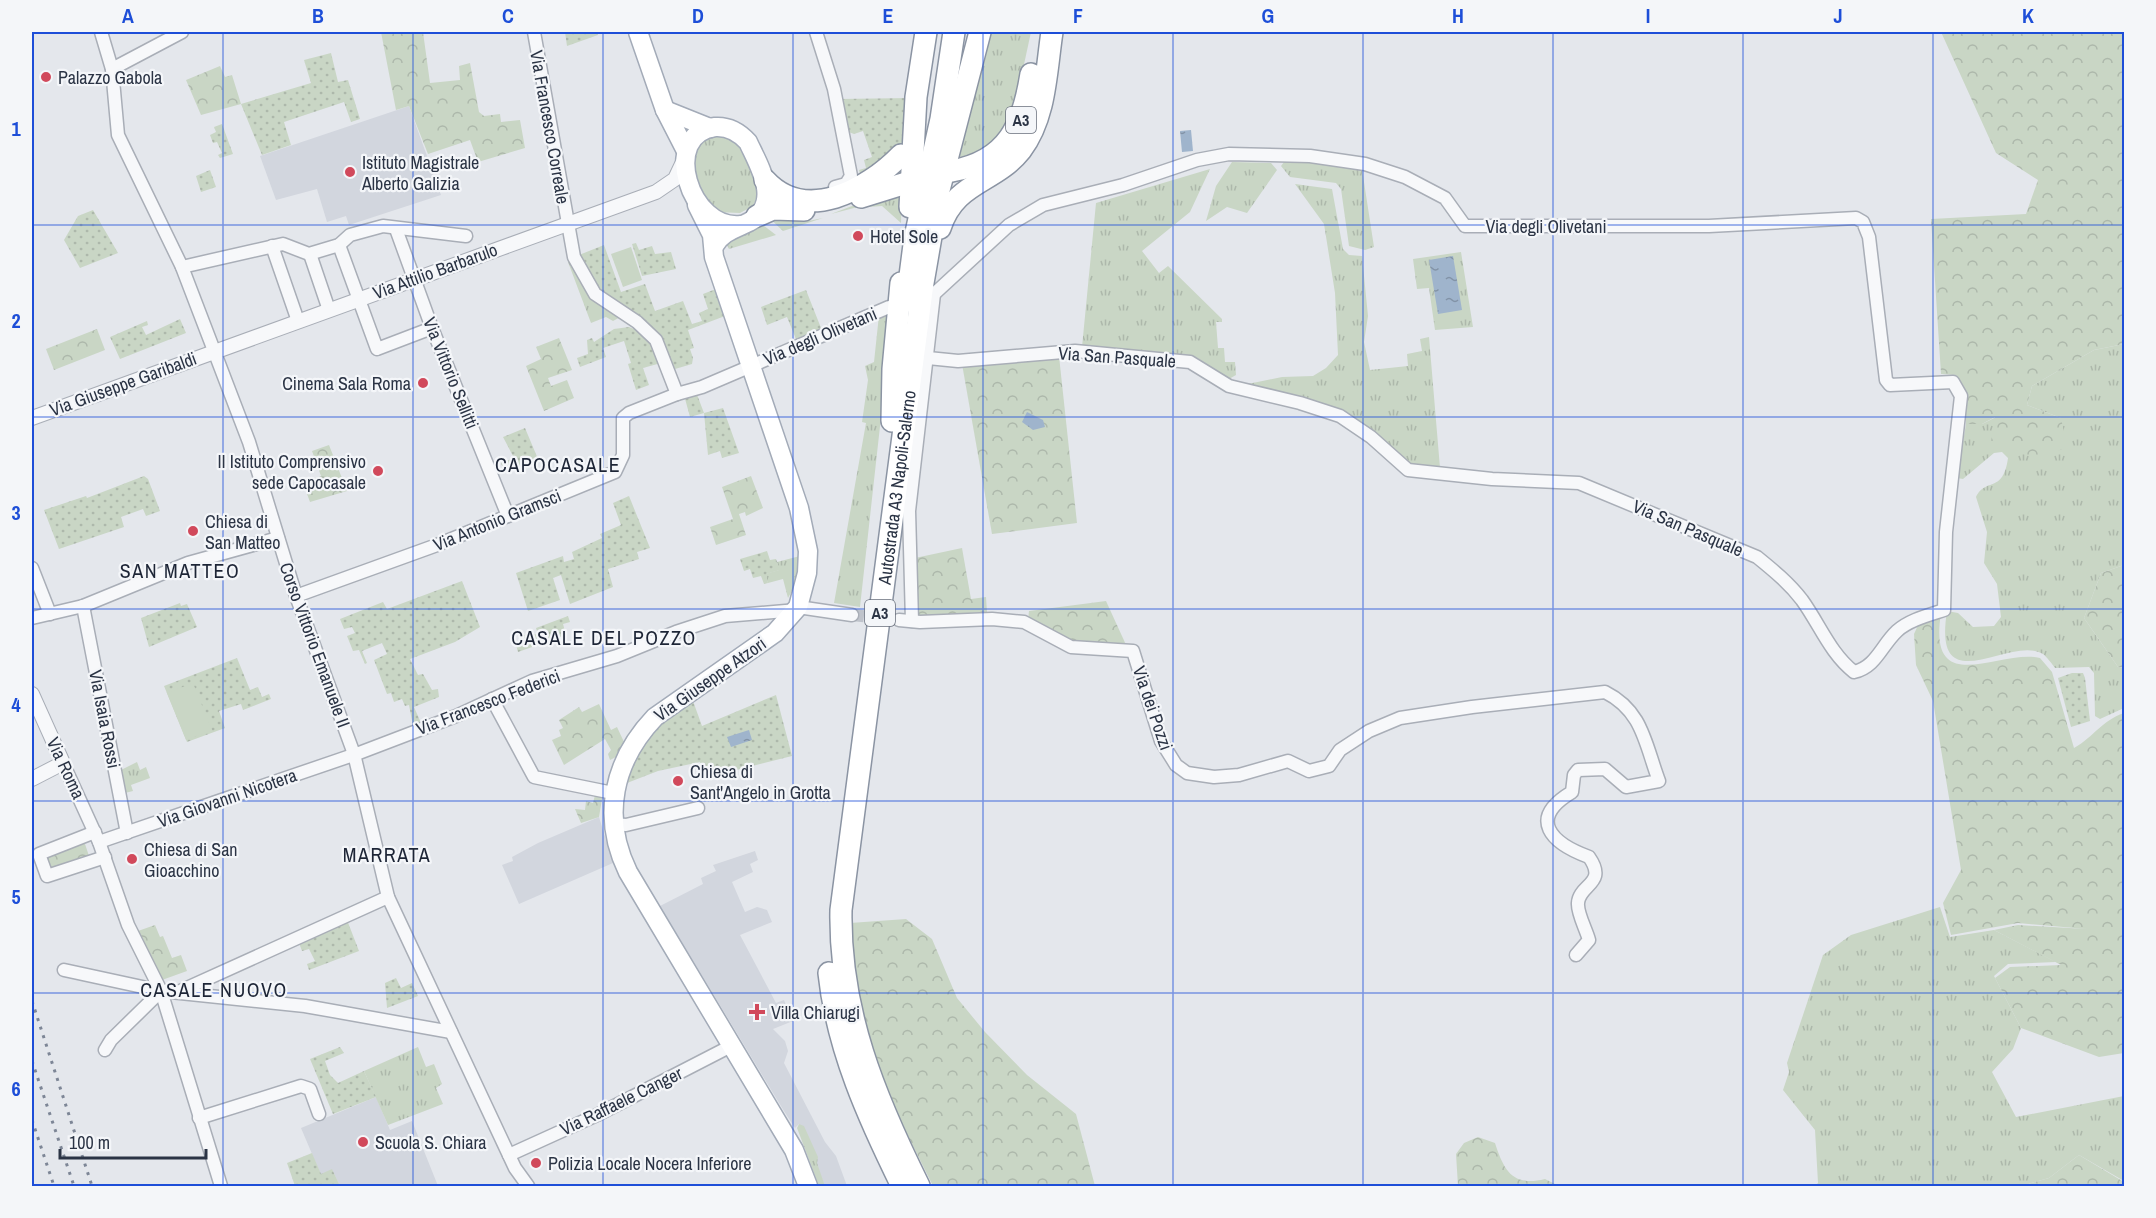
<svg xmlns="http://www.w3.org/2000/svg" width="2156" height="1218" viewBox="0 0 2156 1218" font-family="'Archivo Narrow',sans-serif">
<defs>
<pattern id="grass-tufts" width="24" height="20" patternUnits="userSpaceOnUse" patternTransform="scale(1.5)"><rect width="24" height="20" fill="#c9d6c5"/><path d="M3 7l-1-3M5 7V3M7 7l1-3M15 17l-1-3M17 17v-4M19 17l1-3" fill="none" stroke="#adb8ab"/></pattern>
<pattern id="forest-crowns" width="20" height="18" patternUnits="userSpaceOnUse" patternTransform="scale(1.5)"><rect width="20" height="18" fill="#c9d6c5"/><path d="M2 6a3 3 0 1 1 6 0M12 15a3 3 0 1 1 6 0" fill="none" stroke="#adb8ab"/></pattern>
<pattern id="garden-dots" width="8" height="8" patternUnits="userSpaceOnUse" patternTransform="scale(1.5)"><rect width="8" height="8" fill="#c9d6c5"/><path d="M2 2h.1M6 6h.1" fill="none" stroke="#adb8ab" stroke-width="1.8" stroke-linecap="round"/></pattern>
<pattern id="water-ripples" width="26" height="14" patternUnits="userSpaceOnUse" patternTransform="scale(1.5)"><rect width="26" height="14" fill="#9fb4cc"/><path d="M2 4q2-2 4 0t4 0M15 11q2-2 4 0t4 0" fill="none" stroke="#8293a7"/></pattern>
</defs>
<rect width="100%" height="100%" fill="#e4e7ec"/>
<g fill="#d2d6de">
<polygon points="409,106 441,195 349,225 346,216 327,222 317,189 276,200 260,156"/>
<polygon points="599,817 613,863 519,904 502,865 513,861 512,857 538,843"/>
<polygon points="755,851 758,860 750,864 753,872 732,882 745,912 757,907 767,910 772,922 740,935 776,1003 784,1000 793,1021 773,1029 785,1041 788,1051 784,1063 825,1142 836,1156 847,1186 825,1186 799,1124 795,1128 784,1111 660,906 703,884 701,878 716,871 713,865"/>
<polygon points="376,1097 390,1130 412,1121 438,1186 340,1186 332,1170 321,1175 301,1128"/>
</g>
<g fill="url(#grass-tufts)">
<polygon points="987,32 1031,32 1012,120 980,155 953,165"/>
<path d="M724,133C730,137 738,142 743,148C753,162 763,191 753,206L740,213L716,212L698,190L692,154L704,138Z"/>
<polygon points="1305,161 1362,169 1374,247 1365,250 1349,246 1341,189 1336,183 1290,177 1281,166 1284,162"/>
<polygon points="1232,162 1271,163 1277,170 1247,213 1227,207 1206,221 1216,186"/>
<polygon points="1210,169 1190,212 1142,251 1159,273 1168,266 1222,319 1222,322 1216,322 1218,348 1224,348 1225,362 1235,362 1236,375 1229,379 1196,357 1082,347 1096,203"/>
<polygon points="1295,184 1332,189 1343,249 1349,255 1362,256 1368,316 1364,342 1370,370 1408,366 1407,354 1422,351 1420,339 1429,337 1440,468 1410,465 1335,407 1243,385 1282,377 1313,376 1326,368 1338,355 1335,293 1324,224"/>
<polygon points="902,187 901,223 882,206 854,208 831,214"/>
<polygon points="766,215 803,222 823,218 783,231"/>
<polygon points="763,225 776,235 729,249 726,243 746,230"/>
<polygon points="1461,252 1473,327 1435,330 1429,288 1417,289 1413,259"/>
<polygon points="574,259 624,315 613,321 606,317 591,323 568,262"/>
<polygon points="893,309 860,607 834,603 866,423 862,422 868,380 865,366 874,362 879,315"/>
<path d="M2124,344V565L2101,573L2084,618L2118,667L2124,668V708L2100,719L2095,716L2094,673L2089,667L2055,668C2052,664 2047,657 2043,654C2010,634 1932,705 1947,611L1958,613L1973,627L1994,626L2001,617L1997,584L1984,563L1987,532L1976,497C1986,477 2003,494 2008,458L2002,452L1994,453L1963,479L1957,478L1966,424H1982L1996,417L2061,418L2027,405L2032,386L2094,350Z"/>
<polygon points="800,556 794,587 788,598 783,579 768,583 765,574 779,570 777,562"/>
<polygon points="137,762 140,770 146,767 150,778 131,785 133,791 125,793 121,770"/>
<polygon points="1940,907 1950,937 1994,930 2056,962 2008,964 1994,976 2021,1028 2013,1049 1992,1072 2016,1117 2124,1096 2124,1181 2079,1155 2049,1178 2020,1186 1815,1186 1818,1183 1815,1130 1783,1090 1789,1072 1787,1063 1823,955 1851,935"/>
<polygon points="418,1047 426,1067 434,1064 442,1084 436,1088 443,1104 388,1125 364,1071"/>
<polygon points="799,1124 804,1126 818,1157 817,1163 825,1186 819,1186 797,1128"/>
</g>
<g fill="url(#forest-crowns)">
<polygon points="381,32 423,32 430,83 460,80 459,66 470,63 479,112 484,116 500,114 501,122 520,120 525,148 478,162 470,140 428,154 409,106 396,110"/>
<polygon points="1941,32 2124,32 2124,344 2094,350 2032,386 2027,405 2061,418 2067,447 2040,458 2011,451 1991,442 1995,417 1982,424 1966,424 1966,395 1956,375 1941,374 1931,219 2026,214 2038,180 1996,153"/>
<polygon points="220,66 225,77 232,75 241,104 201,115 186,80"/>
<polygon points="97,329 105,350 54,370 46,349"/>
<polygon points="559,338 572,370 548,378 551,386 567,380 574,398 544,411 526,366 541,359 536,347"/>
<polygon points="1059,356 1077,523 992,534 962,364"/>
<polygon points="329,445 347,491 310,502 303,483 321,476 312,451"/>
<polygon points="751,476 763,508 746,516 745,512 739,514 746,535 716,545 710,527 733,519 722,487"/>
<polygon points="962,548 971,599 986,597 987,612 917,616 915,558"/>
<polygon points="2124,565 2124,668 2118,667 2084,618 2101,573"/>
<polygon points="1106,601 1127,647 1072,644 1028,620 1029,611"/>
<path d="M1941,613C1927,701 2001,648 2040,658L2052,672L2074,748C2095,736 2101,721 2124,713V1053L2099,1057L2021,1028L1995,978L2010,967L2061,965L1994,930L2018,925L2086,929L2018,923L1951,935L1943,903L1961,870L1933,701L1916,665L1914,634L1920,621Z"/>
<polygon points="599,704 611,730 617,727 624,742 618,756 610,760 608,754 611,750 605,739 564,765 552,740 561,736 559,730 563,728 559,720 579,707 582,712"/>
<polygon points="596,791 603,793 599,817 581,823 575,809 585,810 586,801 593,803"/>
<polygon points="84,841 89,856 49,869 44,854"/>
<polygon points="906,919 932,939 957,998 985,1032 1027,1075 1076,1114 1095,1186 933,1186 880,1080 856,1002 850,923"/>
<polygon points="155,925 160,937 163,936 172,958 181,955 187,971 162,980 138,931"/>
<path d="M1478,1137L1495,1143C1504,1171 1513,1187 1545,1179L1559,1186H1458L1456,1154L1464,1143Z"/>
<polygon points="2079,1155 2124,1182 2124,1186 2020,1186 2049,1178"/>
</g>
<g fill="url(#garden-dots)">
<polygon points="565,32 597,32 598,35 567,46"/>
<polygon points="331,53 338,82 348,80 360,119 351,122 344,102 284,122 291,145 262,155 241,104 311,83 304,60"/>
<polygon points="911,98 901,146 861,178 859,170 866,168 864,160 872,157 863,131 854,134 846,131 839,99"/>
<polygon points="222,124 233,154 220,158 218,155 222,153 217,142 213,143 210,135 216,132 214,127"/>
<polygon points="210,170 216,187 201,192 196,176"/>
<polygon points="93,210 118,253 80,268 64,240 78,216"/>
<polygon points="636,243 639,250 652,246 655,254 671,252 676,269 642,276 632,244"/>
<path d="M604,245L621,292L645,284L655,311L683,301L692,324L702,321L699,313L708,309L703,294L716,289L725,316L688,330L694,348L690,349L693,358L692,364L675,369C661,332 648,323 618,301H613L592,280L579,255Z"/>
<polygon points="806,290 823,333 798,344 787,317 767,325 761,307"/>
<polygon points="180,319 186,333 120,359 110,337 147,321 148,325 142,327 146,335"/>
<polygon points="629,327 646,334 661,363 643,368 649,385 636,390 628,364 631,363 624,341 603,348 606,357 580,367 577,358 588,354 587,340 592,338 594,342 614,329"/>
<polygon points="696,392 704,413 723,408 739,453 722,458 720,451 708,455 704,413 690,417 684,395"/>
<polygon points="525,428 538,459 504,471 501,463 514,458 503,437"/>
<polygon points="144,476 148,479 160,511 146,516 143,509 121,517 124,527 59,549 44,510 86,496 87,498"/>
<polygon points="629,496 650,548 637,552 639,559 608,569 613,587 570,604 561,575 553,578 560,600 528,611 516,573 563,556 564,562 574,559 572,552 602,538 600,534 621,525 613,503"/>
<polygon points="767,551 770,560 776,559 780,570 766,574 768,583 764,584 761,576 753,578 750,569 744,571 740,559"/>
<polygon points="462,581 480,627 455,642 410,659 418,675 423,674 432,690 438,689 439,697 414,707 421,723 413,726 409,705 405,706 402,699 394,702 391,693 387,694 374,660 387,654 382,643 362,651 367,663 365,664 359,650 353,651 347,636 355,633 352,627 344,629 340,619 383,602 387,609"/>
<polygon points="180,603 181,606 187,604 197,627 149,647 141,618"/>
<polygon points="568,616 570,622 563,624 566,635 518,652 516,645 523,643 522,635 538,634 536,628"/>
<polygon points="237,658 250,690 258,687 262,697 269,694 271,699 243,710 241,704 219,711 225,728 187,742 164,686"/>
<polygon points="2072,673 2083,673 2085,678 2090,721 2071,727 2058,678"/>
<path d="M776,695L792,756L705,778L700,762L658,771L627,783C636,741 659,724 693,701L702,726Z"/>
<polygon points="347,920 359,951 309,970 307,964 315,961 309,949 302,951 299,943"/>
<polygon points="396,978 401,988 412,983 418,996 387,1008 385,983"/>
<polygon points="340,1047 344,1053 325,1061 330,1075 338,1083 364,1071 376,1097 333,1114 310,1059"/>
<polygon points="312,1153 321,1174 332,1169 340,1186 295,1186 287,1163"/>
</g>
<g fill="#c9d6c5">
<polygon points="631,247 642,280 623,287 611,254"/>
<polygon points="193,683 212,730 186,740 167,693"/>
</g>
<g fill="url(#water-ripples)">
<polygon points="1191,130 1193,151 1182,152 1180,131"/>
<polygon points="1453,256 1462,310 1438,314 1429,260"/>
<polygon points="1027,412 1043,420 1045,427 1033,430 1022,422"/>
<polygon points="749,730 752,740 731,747 727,737"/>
</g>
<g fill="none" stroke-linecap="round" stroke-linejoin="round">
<polyline stroke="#bfc3cb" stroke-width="12" stroke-dasharray="12 6" stroke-linecap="butt" points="852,615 899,620"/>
<defs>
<g id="minor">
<polyline points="101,32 112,69 118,135 182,267 249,442 296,596 354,754 388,897 515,1168 528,1186"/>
<polyline points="534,32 574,257 595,294 637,322 656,340 677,394"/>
<polyline points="816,32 834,89 851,176 846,184 835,187"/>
<polyline points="112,69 182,32"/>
<polyline points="396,229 432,328 508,516"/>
<polyline points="339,245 377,349 432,328"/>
<polyline points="272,246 298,321"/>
<polyline points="311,257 329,310"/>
<polyline points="182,267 283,244 309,254 339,245 350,235 383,226 466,236"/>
<path d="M928,358L958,361L1075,351L1190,362L1229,386L1300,403L1340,416L1371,437L1408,470L1492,479L1579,483L1757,557C1773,570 1789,583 1802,600C1820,625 1830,653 1854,672C1876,667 1881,646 1897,631C1909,620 1929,615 1944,610L1946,532L1961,396L1953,382L1890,385L1886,380L1869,237L1863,222L1856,218L1709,226H1465L1445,198L1405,177L1365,164L1310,156L1229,154L1197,160L1123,185L1043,205L1009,225L934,294H929"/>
<polyline points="32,568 50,614"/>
<polyline points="296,596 437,545 615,472 623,455 623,418 629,413 677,394 702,387 889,307"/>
<polyline points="83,606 127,833"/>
<polyline points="798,607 852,615"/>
<polyline points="32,618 83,606 188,563 278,538"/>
<path d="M899,620L920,622L992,619L1024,622L1071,647L1133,651L1161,741L1176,765L1187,773L1214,777L1239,775L1288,761L1309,771L1329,766L1340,750L1369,731L1400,718L1472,707L1605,692C1643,711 1645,744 1659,781L1626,787L1605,769L1578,770L1574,775L1572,792C1527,819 1551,843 1589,857C1608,884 1579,884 1578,903C1577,913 1586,929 1589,940L1576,955"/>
<polyline points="912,621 909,511 934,294"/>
<polyline points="492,699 534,777 613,793"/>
<polyline points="63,763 99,842 128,925 161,991 221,1186"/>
<polyline points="613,824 626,825 698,808"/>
<polyline points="95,832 39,854 47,876 105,857"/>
<polyline points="99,842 359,753 456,716 532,681 617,656 676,632 725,616 797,610"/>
<polyline points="64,970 161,991 305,1006 451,1032"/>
<polyline points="178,992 388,897"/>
<polyline points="105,1050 111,1040 161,991"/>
<polyline points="199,1118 301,1086 310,1089 319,1114"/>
<polyline points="509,1155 597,1115 733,1045"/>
</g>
<g id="tertiary">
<polyline points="32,418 656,192 675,179 684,160"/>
<polyline points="32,694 63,763 32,779"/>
</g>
<g id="primary">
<polyline points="638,32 665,110 686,151"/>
<polyline points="665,110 710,128"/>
<path d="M697,205L712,235L714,257L799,508L808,551L807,573L798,607L775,633L655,717C613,761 601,817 628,872L794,1150L808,1186"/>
<path d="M714,246C722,232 735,229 749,222C783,204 759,166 748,142C739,132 729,126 715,127C660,134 689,231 741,225"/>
</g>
<g id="motorway">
<path d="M952,171C1008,161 1023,125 1031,74"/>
<path d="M765,180C805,224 867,190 901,155"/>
<polyline points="861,197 906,183"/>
<polyline points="910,207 916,97 926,32"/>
<polyline points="757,216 773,209 804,210"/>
<path d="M940,228C955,181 994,184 1021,150C1046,117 1046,71 1052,32"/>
<polyline points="907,299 915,237 941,119 954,32"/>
<polyline points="892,421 893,369 901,283"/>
<path d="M829,973C837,1049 869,1119 902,1186"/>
<path id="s1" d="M919,1186C875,1097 839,1011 841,910L923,283L939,190L980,32"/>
</g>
</defs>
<use href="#minor" stroke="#a9aeb7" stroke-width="15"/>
<use href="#tertiary" stroke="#a9aeb7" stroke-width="16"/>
<use href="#primary" stroke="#a3abb8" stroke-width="21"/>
<use href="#motorway" stroke="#8b94a3" stroke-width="24"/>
<use href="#minor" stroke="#f7f8fa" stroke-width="12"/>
<use href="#tertiary" stroke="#f7f8fa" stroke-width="14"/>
<use href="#primary" stroke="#fff" stroke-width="18"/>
<use href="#motorway" stroke="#fff" stroke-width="21"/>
<g stroke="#7d8696" stroke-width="3" stroke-dasharray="3 6" stroke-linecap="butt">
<polyline points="32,1001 92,1186"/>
<polyline points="32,1061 74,1186"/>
<polyline points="32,1120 54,1186"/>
</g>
</g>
<path fill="none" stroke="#1d4ed8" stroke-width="1.5" stroke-opacity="0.55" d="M223,32V1186M413,32V1186M603,32V1186M793,32V1186M983,32V1186M1173,32V1186M1363,32V1186M1553,32V1186M1743,32V1186M1933,32V1186M32,225H2124M32,417H2124M32,609H2124M32,801H2124M32,993H2124"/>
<g fill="#d1495b" stroke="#f4f6f9" stroke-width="2">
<circle cx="46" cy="77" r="6"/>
<circle cx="350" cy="172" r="6"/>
<circle cx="858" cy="236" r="6"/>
<circle cx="423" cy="383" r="6"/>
<circle cx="378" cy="471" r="6"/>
<circle cx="193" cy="531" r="6"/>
<circle cx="678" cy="781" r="6"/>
<circle cx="132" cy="859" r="6"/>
<path d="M754 1003h6v6h6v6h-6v6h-6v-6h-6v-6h6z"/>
<circle cx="363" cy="1142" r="6"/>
<circle cx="536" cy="1163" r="6"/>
</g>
<g text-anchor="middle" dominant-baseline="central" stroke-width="4.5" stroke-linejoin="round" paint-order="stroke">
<g fill="#f4f6f9" stroke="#676e7b" stroke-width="1.5">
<rect x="1006" y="107" width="30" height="26" rx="4.5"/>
<rect x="865" y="600" width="30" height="26" rx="4.5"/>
</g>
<g font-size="16" font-weight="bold" fill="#2b3445">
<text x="1021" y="120">A3</text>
<text x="880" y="613">A3</text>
</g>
<g font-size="18" fill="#2b3445" stroke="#f4f6f9" text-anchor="start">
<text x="58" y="77">Palazzo Gabola</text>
<text x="362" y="162">Istituto Magistrale<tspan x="362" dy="21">Alberto Galizia</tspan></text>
<text x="870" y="236">Hotel Sole</text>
<text x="411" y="383" text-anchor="end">Cinema Sala Roma</text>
<text x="366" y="461" text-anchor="end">II Istituto Comprensivo<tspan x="366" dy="21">sede Capocasale</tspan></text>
<text x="205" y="521">Chiesa di<tspan x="205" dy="21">San Matteo</tspan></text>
<text x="690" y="771">Chiesa di<tspan x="690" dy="21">Sant'Angelo in Grotta</tspan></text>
<text x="144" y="849">Chiesa di San<tspan x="144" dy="21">Gioacchino</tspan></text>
<text x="771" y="1012">Villa Chiarugi</text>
<text x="375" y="1142">Scuola S. Chiara</text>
<text x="548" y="1163">Polizia Locale Nocera Inferiore</text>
</g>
<g font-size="18" fill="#2b3445" stroke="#f4f6f9">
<text transform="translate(550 127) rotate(80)">Via Francesco Correale</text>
<text x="1546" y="226">Via degli Olivetani</text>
<text transform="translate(435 271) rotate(-20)">Via Attilio Barbarulo</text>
<text transform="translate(820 336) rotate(-23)">Via degli Olivetani</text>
<text transform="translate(1117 357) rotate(4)">Via San Pasquale</text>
<text transform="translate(451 373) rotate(68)">Via Vittorio Sellitti</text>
<text transform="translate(123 384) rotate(-20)">Via Giuseppe Garibaldi</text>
<text stroke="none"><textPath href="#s1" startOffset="716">Autostrada A3 Napoli-Salerno</textPath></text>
<text transform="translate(497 520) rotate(-22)">Via Antonio Gramsci</text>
<text transform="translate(1688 528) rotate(23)">Via San Pasquale</text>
<text transform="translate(315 645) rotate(70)">Corso Vittorio Emanuele II</text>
<text transform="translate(710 679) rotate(-35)">Via Giuseppe Atzori</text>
<text transform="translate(488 702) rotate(-21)">Via Francesco Federici</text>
<text transform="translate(1153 708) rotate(71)">Via dei Pozzi</text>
<text transform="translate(105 719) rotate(79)">Via Isaia Rossi</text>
<text transform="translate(66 768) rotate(65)">Via Roma</text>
<text transform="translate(227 798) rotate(-19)">Via Giovanni Nicotera</text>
<text transform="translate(621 1101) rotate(-26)">Via Raffaele Canger</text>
</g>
<g font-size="20" letter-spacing="1.5" fill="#1d2536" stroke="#f4f6f9">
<text x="558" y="464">CAPOCASALE</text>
<text x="180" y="570">SAN MATTEO</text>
<text x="604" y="637">CASALE DEL POZZO</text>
<text x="387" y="854">MARRATA</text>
<text x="214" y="989">CASALE NUOVO</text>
</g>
</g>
<rect width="2156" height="1218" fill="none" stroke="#f4f6f9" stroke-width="66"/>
<path d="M60 1149v9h146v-9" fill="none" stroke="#2b3445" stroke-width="3"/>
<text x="69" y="1149" font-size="18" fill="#2b3445" stroke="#f4f6f9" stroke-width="4.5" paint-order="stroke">100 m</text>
<rect x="33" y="33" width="2090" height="1152" fill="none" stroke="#1d4ed8" stroke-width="2"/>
<g font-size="20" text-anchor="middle" font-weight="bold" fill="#1d4ed8">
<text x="128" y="23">A</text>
<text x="318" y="23">B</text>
<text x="508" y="23">C</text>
<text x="698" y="23">D</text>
<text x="888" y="23">E</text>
<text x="1078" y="23">F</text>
<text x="1268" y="23">G</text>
<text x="1458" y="23">H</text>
<text x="1648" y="23">I</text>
<text x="1838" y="23">J</text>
<text x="2028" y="23">K</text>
<text x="16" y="136">1</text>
<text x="16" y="328">2</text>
<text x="16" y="520">3</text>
<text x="16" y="712">4</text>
<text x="16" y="904">5</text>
<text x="16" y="1096">6</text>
</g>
</svg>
